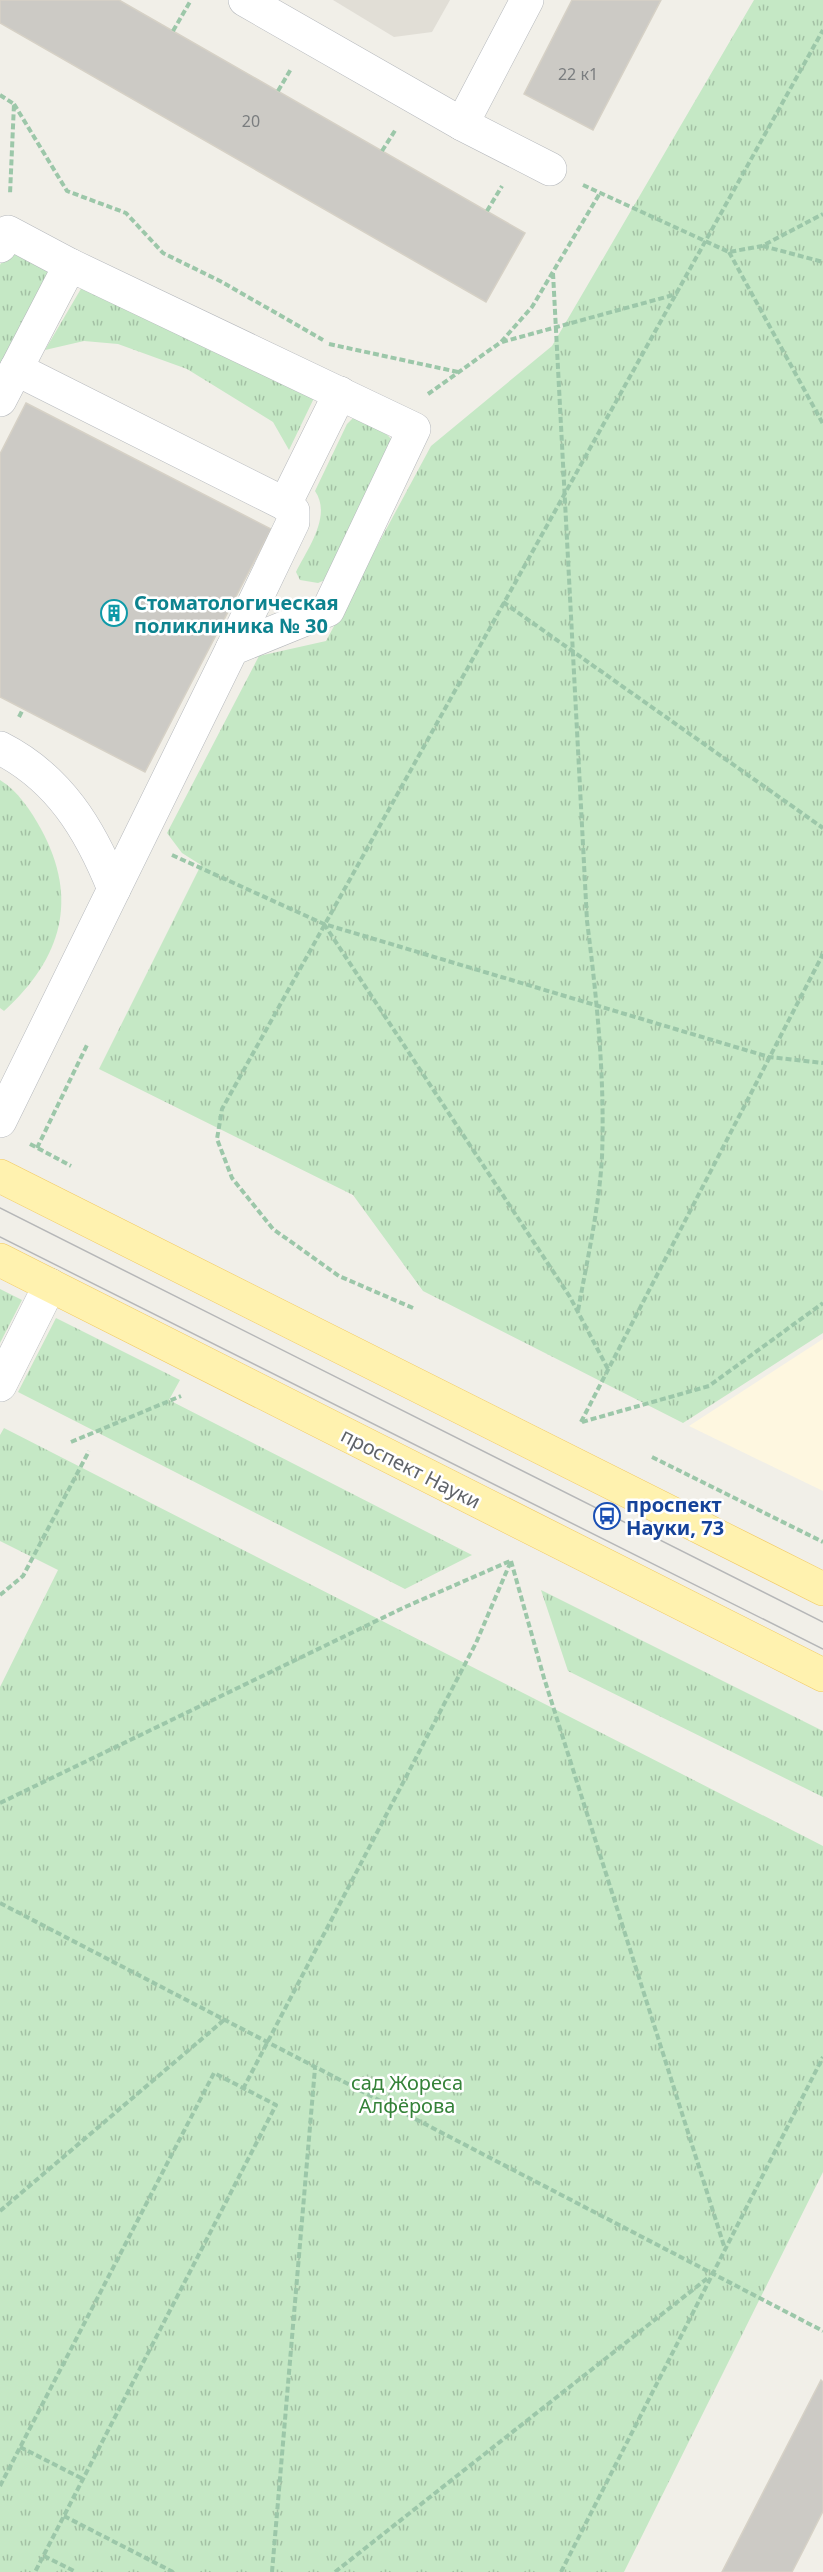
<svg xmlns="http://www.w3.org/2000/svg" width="823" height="2572" viewBox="0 0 823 2572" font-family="'Noto Sans',sans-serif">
<defs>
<pattern id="grass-tufts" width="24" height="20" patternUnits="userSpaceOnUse" patternTransform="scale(1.5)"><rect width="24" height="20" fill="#c5e8c5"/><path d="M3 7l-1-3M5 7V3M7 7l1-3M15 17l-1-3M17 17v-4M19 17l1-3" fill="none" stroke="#a3c0a4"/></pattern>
</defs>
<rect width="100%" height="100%" fill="#f1efe8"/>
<polygon fill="#fef7e0" points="823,1339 823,1491 689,1426"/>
<polygon fill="#e1ded6" points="333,0 450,0 432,32 394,37"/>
<g fill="url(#grass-tufts)">
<polygon points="754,0 823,0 823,1333 683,1423 423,1291 353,1195 99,1069 201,865 182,853 167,833 259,656 326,641 431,446 552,346"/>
<polygon points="16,247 50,271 0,368 0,265 8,251"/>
<polygon points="82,287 315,396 289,450 273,422 187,369 118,344 84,341 45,350"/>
<path d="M354,417L377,424L392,440L325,580L318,583L300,580L296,572C308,548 332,516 315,491L347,424Z"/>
<path d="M0,780C18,791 31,811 41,829C79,899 62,958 4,1011L0,1008Z"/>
<polygon points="0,1289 22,1300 0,1343"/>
<polygon points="56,1318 180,1380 169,1400 472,1555 405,1589 18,1392"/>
<polygon points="4,1428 823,1846 823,2172 624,2572 0,2572 0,1687 58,1570 0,1541 0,1435"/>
<polygon points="541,1590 823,1731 823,1797 568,1671"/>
</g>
<g fill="#cccac5" stroke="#d6d1c6" stroke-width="1.5">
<polygon points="0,0 119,0 525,233 486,302 0,23"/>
<polygon points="572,0 661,0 593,130 524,94"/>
<polygon points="26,403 271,529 145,772 0,697 0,454"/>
<polygon points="821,2380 823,2382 823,2511 808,2541 792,2572 722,2572"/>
</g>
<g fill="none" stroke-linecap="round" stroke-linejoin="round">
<defs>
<g id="minor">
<polyline points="245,0 462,124 550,169"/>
<polyline points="462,124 527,0"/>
<polyline points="0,246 8,232 70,265"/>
<polyline points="16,369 285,504"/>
<polyline points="0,400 70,265 414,429 328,610 232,649 0,1121"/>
<polyline points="232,649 293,522 293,511 285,504 340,393"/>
<path d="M0,748C59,778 90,829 114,889"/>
<polyline points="0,1385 50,1285"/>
</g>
<g id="major">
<polyline points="0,1176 823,1589"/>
<polyline points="0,1260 823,1675"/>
</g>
</defs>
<use href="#minor" stroke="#b5b8bc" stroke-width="34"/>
<use href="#major" stroke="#f2c960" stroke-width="34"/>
<g stroke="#9cc7a9" stroke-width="4" stroke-dasharray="6 3" stroke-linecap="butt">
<polyline points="173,31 191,0"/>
<polyline points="278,91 291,69"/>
<polyline points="0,95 14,104 10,194"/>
<polyline points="14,104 67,191 126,213 163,253 222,282 323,340"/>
<polyline points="382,151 396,129"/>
<polyline points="583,185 729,252 762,246 823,214"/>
<polyline points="487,211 502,186"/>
<polyline points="763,246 823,262"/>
<polyline points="729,252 823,424"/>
<path d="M553,273L587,921C597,1000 605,1078 602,1157C599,1209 587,1260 578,1311"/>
<polyline points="502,342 677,294"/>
<polyline points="329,344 458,372"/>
<polyline points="428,394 501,342 532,307 600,193"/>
<polyline points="503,602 823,828"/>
<polyline points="19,717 23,709"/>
<polyline points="172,855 324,924 769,1057 823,1063"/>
<polyline points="324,924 570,1297 608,1369"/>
<polyline points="30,1144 71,1166"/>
<polyline points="37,1148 88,1043"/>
<polyline points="413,1308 339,1276 273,1229 232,1178 217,1139 222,1109 823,30"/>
<polyline points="581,1422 823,954"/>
<polyline points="582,1422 709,1386 823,1303"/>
<polyline points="71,1442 181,1396"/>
<polyline points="652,1457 823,1542"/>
<polyline points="511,1561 544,1678 725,2249"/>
<polyline points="0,1595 23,1576 89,1451"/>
<polyline points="0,1803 405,1607 510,1561"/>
<polyline points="0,1903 823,2331"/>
<polyline points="243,2089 476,1643 511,1561"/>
<polyline points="0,2211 224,2020"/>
<polyline points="20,2447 83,2479"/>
<polyline points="0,2486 214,2073 276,2105 35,2572"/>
<polyline points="64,2516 173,2572"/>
<polyline points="44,2556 76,2572"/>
<polyline points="272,2572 315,2068"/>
<polyline points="335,2572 709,2277"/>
<polyline points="561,2572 823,2057"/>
</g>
<use href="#minor" stroke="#fff" stroke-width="33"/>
<use href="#major" stroke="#fff2af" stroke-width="33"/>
<g stroke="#b6b7b8" stroke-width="1.5">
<polyline points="0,1208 823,1622"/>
<polyline points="0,1237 823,1649"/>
</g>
</g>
<defs>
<symbol id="building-ring" viewBox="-11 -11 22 22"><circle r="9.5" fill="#fff" stroke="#0f9aa8" stroke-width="1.5"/><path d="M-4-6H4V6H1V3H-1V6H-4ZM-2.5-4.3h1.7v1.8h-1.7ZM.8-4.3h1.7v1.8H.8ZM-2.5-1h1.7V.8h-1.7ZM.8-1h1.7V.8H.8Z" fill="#0f9aa8"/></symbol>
<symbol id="bus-ring" viewBox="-11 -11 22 22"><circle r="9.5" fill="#fff" stroke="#1a4fb4" stroke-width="1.5"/><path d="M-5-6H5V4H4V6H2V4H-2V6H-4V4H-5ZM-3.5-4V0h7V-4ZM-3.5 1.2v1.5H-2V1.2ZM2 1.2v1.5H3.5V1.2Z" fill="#1a4fb4"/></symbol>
</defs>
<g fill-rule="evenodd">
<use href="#building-ring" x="99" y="598" width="30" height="30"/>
<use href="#bus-ring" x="592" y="1501" width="30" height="30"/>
</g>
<g text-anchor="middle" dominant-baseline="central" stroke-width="5" stroke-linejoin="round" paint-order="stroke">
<g font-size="16" fill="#7a7d7f">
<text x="578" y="74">22 к1</text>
<text x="251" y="121">20</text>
</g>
<g font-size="20" font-weight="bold" fill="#0d838f" stroke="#fff" text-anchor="start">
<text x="134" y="602">Стоматологическая<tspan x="134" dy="23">поликлиника № 30</tspan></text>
</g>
<g font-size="20" fill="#5f6368" stroke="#fff">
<text transform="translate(411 1468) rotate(27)">проспект Науки</text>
</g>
<g font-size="20" font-weight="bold" fill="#164399" stroke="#fff" text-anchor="start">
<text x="626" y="1504">проспект<tspan x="626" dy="23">Науки, 73</tspan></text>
</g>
<g font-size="20" fill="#348238" stroke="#fff">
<text x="407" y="2082">сад Жореса<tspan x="407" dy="23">Алфёрова</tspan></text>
</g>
</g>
</svg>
